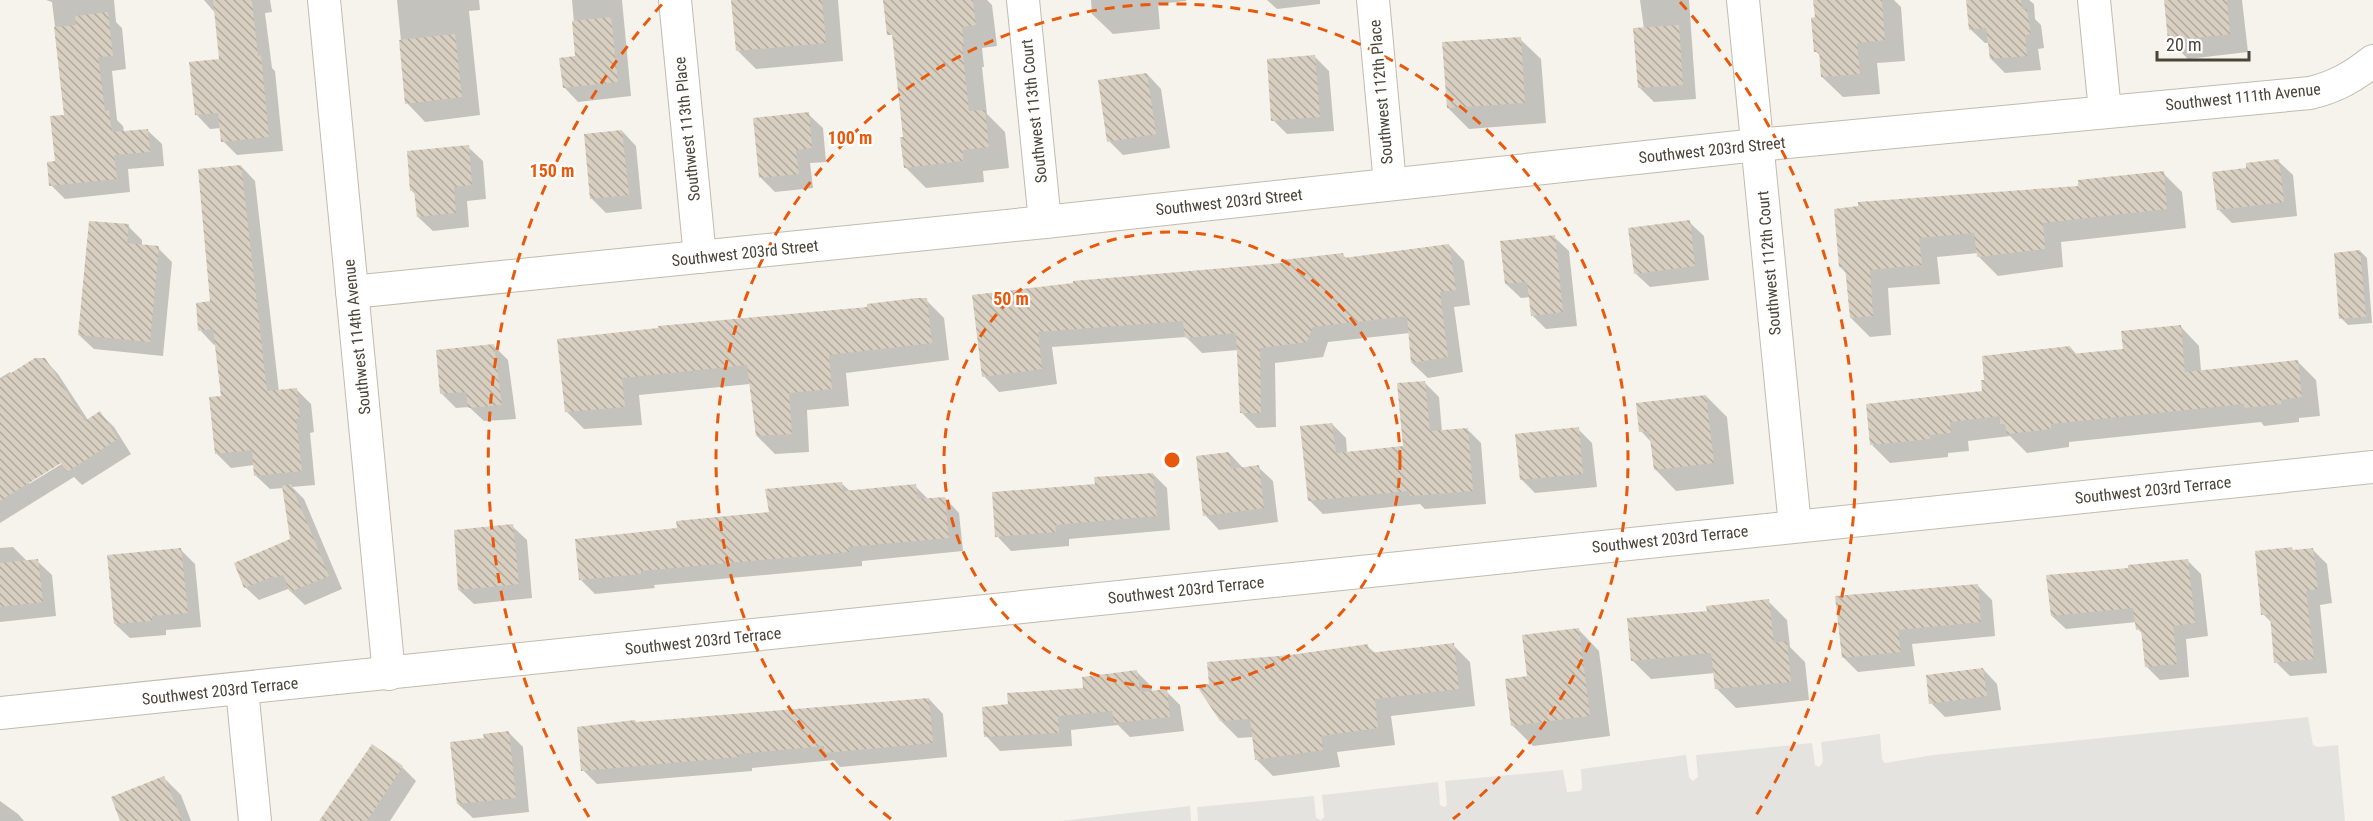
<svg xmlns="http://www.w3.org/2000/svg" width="2373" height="821" viewBox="0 0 2373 821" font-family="'Roboto Condensed',sans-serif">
<defs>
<pattern id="building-back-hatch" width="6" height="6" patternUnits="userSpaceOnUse" patternTransform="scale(1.5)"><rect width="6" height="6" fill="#d8cfc1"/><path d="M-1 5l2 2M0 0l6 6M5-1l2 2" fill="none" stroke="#b1aa9e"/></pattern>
</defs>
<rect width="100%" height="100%" fill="#f6f3ec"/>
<g fill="#e5e3e0">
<polygon points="2308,717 2313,745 2318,747 2338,745 2345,821 1198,821 1197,807 1314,796 1316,818 1321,820 1324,817 1322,795 1438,782 1440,805 1444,807 1447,805 1445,781 1563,770 1567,792 1580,791 1582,788 1581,769 1686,755 1689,777 1693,781 1698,777 1696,755 1812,743 1815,765 1819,767 1823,762 1821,742 1880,734 1882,759 1885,763 1933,755"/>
<polygon points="1190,806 1191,821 1060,821"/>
</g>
<g fill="#0003" fill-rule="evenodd">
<polygon points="46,0 114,0 116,22 122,28 126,69 112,71 117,120 123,126 124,132 147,130 162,144 164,166 128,169 130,192 65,199 51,185 66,116 52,2"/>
<polygon points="204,0 270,0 272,12 265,13 272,68 275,71 283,151 237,155 223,141 221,128 210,129 196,114 221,61 216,14"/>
<polygon points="397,0 479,0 480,10 469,11 480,115 425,122 407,103"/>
<polygon points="572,0 622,0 631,96 578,102 564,87 577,57"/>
<polygon points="733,0 838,0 843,61 756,69 738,51"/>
<polygon points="894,0 987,0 992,5 997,46 982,48 984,67 982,67 987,114 1005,132 1009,168 983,171 984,182 926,188 905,167"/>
<polygon points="1091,0 1186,0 1186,1 1158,4 1160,29 1113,34 1092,14"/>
<polygon points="1267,0 1320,0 1320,4 1277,9"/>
<polygon points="1640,0 1689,0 1696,99 1654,102 1639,87 1644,29"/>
<polygon points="1814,0 1894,0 1901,7 1905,61 1877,63 1880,94 1843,97 1822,77 1821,56 1815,51 1817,19"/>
<polygon points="1967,0 2029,0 2034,4 2035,19 2041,25 2044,48 2038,49 2041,70 2005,73 1991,59 1989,43 1985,43 1970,29"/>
<polygon points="2166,0 2242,0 2248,52 2188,59 2170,41"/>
<polygon points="1520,39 1541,59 1546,123 1469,129 1448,108"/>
<polygon points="1315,57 1329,71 1334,131 1287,134 1273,120"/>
<polygon points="1147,74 1161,89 1170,148 1123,155 1109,141"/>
<polygon points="808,114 823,128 826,162 810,163 813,188 775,192 761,178"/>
<polygon points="622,131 636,146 642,209 606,213 591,198"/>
<polygon points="468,147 483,161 486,199 467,201 469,227 433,231 418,217 416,195 411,190"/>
<polygon points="2278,161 2293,175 2297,216 2232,223 2218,209 2248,169"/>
<polygon points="241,166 255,181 279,392 297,390 311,404 314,432 310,433 315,485 292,487 304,499 342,589 305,605 288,589 259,600 245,587 292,540 284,488 270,489 255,475 254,465 231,468 216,453 223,397 217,344 214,345 200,330 212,303"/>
<polygon points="2163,173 2182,192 2186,228 2061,242 2063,267 1998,276 1979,257 1978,253 1937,257 1940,284 1888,288 1891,335 1870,337 1851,318 1847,274 1840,267 1835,210 2080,187"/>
<polygon points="1689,222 1704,236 1709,280 1650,287 1635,273"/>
<polygon points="128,226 142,240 142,246 158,248 172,262 163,356 94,349 79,335"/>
<polygon points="1554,237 1569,251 1577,326 1546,329 1532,315 1530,297 1521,298 1506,284"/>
<polygon points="1449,245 1464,261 1470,305 1454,307 1463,372 1428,378 1412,363 1410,333 1328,342 1323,357 1275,363 1276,427 1257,428 1242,413 1238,350 1202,353 1186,337 1052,347 1057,384 999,392 984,376 974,296 1284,264 1343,255 1347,259"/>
<polygon points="2360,251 2367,258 2372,323 2348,325 2341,318"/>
<polygon points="926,300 944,318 949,360 846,373 849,406 807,410 809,452 775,454 757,436 754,399 751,396 750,384 639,395 642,425 584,429 566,411 559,341 869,308"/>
<polygon points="2181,327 2199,346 2201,371 2297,361 2316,380 2320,416 2299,418 2299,422 2264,426 2261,422 2069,442 2069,447 2027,453 2010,436 1968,441 1969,451 1948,453 1948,457 1890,463 1872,445 1984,392 2070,347 2077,355 2125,350"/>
<polygon points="494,346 508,360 516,419 484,421 469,407 456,408 442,394"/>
<path d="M44,359L58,374L88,420L100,413L114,427L131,454L82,485L74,477L0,523V378L10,372L12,374ZM67,457L68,460L29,484V481Z"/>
<polygon points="1425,383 1439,397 1442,432 1467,429 1481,443 1486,504 1425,509 1420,504 1323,514 1309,500 1332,424 1346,438 1347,453 1404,447"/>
<polygon points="1706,396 1727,417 1734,484 1676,491 1656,470 1652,443 1641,431"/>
<polygon points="1578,429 1592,443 1597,487 1535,493 1521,479"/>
<polygon points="1229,453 1243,468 1258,467 1273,481 1278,522 1219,530 1205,515"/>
<polygon points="1153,474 1167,488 1170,530 1069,539 1069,546 1011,551 997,536"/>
<polygon points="841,483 850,491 915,486 929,500 945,498 959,513 963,551 862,561 862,566 654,585 655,588 595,594 581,580 771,514"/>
<polygon points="512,526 527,540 532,598 474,604 459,590"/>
<polygon points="13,547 28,562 37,561 52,575 56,616 0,622 0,548"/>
<polygon points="2292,549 2295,552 2313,550 2327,564 2332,603 2320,605 2327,673 2290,676 2276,662 2272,623 2263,614"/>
<polygon points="181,550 195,564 201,627 166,630 166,635 130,638 115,624"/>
<polygon points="2187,560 2201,574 2208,636 2186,639 2189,677 2160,680 2146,666 2143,634 2138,629 2137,622 2066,629 2052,616 2130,569"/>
<polygon points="1977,585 1992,600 1995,636 1912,644 1915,666 1858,672 1843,657"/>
<polygon points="1768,601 1787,620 1790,647 1805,662 1809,700 1736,708 1717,689 1715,673 1651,679 1632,660 1709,613"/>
<polygon points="1579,630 1599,651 1610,736 1533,746 1512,725 1528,678"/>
<polygon points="1453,645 1470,662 1475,706 1391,716 1395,745 1337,752 1340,767 1273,776 1256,759 1254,737 1238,738 1221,721 1211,685 1290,657 1367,646 1375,653"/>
<polygon points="1983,669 1997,684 2001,710 1945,717 1931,703"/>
<polygon points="1137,672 1151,686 1152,692 1166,691 1180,705 1184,731 1130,737 1118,725 1071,730 1072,746 1000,751 986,736 1010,706 1085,689"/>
<polygon points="929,699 943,714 947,757 840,767 834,760 752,768 752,771 597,784 583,770 637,723"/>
<polygon points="508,732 523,747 529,812 473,818 458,804 485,739"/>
<polygon points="402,767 416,781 390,821 332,821"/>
<polygon points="164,778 181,795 191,821 122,821"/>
<polygon points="0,801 18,814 24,821 0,821"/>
</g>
<g fill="url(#building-back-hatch)">
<polygon points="213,0 252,0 258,56 261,55 269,137 221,142 218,113 195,115 189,62 219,59"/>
<polygon points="731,0 822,0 826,43 736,51"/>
<polygon points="883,0 973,0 976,25 962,27 964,46 962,46 969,111 985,110 989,147 963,150 963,161 904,168 900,137 903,137 892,35 887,35"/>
<polygon points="1813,0 1882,0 1885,40 1857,43 1860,74 1821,77 1819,52 1814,52 1811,18 1815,17"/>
<polygon points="1966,0 2021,0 2022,9 2027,9 2031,34 2025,35 2027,56 1990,59 1986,28 1969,30"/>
<polygon points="2164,0 2227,0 2230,34 2168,41"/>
<polygon points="108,12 113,56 98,57 105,111 109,110 112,132 148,129 150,152 114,155 117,179 49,186 47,162 55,161 50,116 64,115 54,27 76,25 75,16"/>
<polygon points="611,17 618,82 563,88 559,58 575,56 572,21"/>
<polygon points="1679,25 1683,85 1638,88 1633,28"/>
<polygon points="455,34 462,97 405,104 399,40"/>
<polygon points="1521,37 1525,103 1447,108 1442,42"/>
<polygon points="1315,55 1320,117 1271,121 1267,59"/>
<polygon points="1147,73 1156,134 1107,142 1098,80"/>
<polygon points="809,112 812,148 796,150 799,174 759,178 753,118"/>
<polygon points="622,130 629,195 590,199 584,134"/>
<polygon points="469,145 472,185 454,187 456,213 417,217 414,190 410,191 407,151"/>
<polygon points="2279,159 2284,202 2217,210 2212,172 2246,168 2246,163"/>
<polygon points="241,165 267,391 297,388 300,418 296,419 302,471 254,476 252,450 215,454 209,397 221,396 213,329 198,331 196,303 210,301 198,169"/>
<polygon points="2164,171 2167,209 2043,223 2045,249 1977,257 1974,233 1919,238 1922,265 1870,270 1873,316 1850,318 1845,267 1839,267 1834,209 1858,206 1858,202 2078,186 2078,180"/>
<polygon points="1690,220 1695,266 1634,274 1628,228"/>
<polygon points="89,221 129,224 127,243 159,246 150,342 78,335"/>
<polygon points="1555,235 1563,312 1531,316 1527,282 1505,284 1500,241"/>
<polygon points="1449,244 1456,290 1440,292 1448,357 1411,363 1407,316 1313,327 1307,342 1260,348 1261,413 1240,413 1236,333 1185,338 1183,321 1038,332 1042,369 982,377 972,295 1073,283 1073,281 1283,263 1282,260 1343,253 1344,258"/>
<polygon points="2360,250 2366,317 2339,319 2334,253"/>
<polygon points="916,298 927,298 932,343 829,355 832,389 789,393 792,434 756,436 747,365 622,378 625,407 565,412 557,339 658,328 658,326 867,307 867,304"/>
<polygon points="2181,325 2185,372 2298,360 2302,397 2281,400 2281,404 2244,408 2244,404 2051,424 2051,429 2007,434 2005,424 2000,424 2000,416 1950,422 1951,433 1929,435 1930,439 1870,445 1866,404 1982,391 1981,380 1984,380 1982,356 2070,346 2071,354 2123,349 2121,331"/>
<polygon points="494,344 502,405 468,408 466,392 440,394 436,350"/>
<polygon points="35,358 45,358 85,421 100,411 118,439 67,472 61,463 0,501 0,380"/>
<polygon points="1425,381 1430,431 1468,428 1473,491 1410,496 1409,491 1308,501 1300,426 1332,423 1336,453 1403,446 1397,383"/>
<polygon points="1706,395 1714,463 1654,470 1649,431 1639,432 1636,403"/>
<polygon points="1579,427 1583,474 1520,480 1515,434"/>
<polygon points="1229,452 1231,469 1259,465 1264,508 1203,516 1196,456"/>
<polygon points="1153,473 1157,516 1055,525 1056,532 995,537 992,492 1095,484 1094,477"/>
<polygon points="842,482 843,491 916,484 918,499 945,497 949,538 848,547 849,552 641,571 641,574 579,580 575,539 677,528 676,521 769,512 765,489"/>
<polygon points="291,484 329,576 290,592 283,575 275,578 274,576 244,588 234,563 290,539 282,486"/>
<polygon points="513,524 519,584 458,590 454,530"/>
<polygon points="2292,547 2293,550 2313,548 2318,589 2306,591 2314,659 2274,663 2270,614 2261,615 2255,551"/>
<polygon points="181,548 188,613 152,616 152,621 114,624 107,555"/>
<polygon points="38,559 43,602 0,607 0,563"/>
<polygon points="2188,559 2195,623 2173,626 2177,664 2145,667 2141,629 2136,630 2133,608 2051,616 2046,575 2128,568 2128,565"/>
<polygon points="1978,584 1981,622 1898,630 1901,652 1842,658 1835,596"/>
<polygon points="1769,599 1774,643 1787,641 1791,682 1715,689 1711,653 1631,661 1627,618 1707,611 1706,606"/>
<polygon points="1579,628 1590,716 1511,726 1505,679 1527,676 1522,635"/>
<polygon points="1454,643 1459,689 1375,699 1378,728 1321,736 1323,750 1255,760 1250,719 1220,721 1196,685 1209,684 1207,662 1290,655 1368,644 1369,653"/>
<polygon points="1983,668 1987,696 1929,704 1926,675"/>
<polygon points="1137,670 1140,692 1167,689 1170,717 1114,723 1112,711 1058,716 1059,733 984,737 982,707 1008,704 1007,693 1083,688 1082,677"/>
<polygon points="929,698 933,743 824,753 824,746 738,754 739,757 581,771 577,727 635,720 636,722"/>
<polygon points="509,731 516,798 457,804 450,742 484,738 483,734"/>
<polygon points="372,744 403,766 367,821 319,821"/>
<polygon points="164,776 182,821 120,821 111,797"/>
</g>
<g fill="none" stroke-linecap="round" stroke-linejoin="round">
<defs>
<g id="minor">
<polyline points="324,0 389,674"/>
<polyline points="675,0 700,257"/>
<polyline points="1023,0 1045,222"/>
<polyline points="1373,0 1390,184"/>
<polyline points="1743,0 1795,526"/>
<polyline points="2094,0 2105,111"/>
<path d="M352,292L1045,222L1757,145L2310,93C2335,87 2353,77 2373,61"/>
<polyline points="242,689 255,821"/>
<polyline points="0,713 2373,467"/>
</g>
</defs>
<use href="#minor" stroke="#c2bbae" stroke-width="34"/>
<use href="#minor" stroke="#fff" stroke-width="32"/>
</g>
<g fill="none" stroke="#e8590c" stroke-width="3" stroke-dasharray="10 8">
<circle cx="1172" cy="460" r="228"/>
<path d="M891 819A456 456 0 1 1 1453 819"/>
<path d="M589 817A684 684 0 0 1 664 2M1680 2A684 684 0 0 1 1755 817"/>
</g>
<g text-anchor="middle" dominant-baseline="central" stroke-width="4.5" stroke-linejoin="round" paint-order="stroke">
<g font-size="16" fill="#4b4439" stroke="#fff">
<text transform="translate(1381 92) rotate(-95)">Southwest 112th Place</text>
<text transform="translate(2243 97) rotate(-6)">Southwest 111th Avenue</text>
<text transform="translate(1034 111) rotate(-96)">Southwest 113th Court</text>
<text transform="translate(687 129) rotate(-96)">Southwest 113th Place</text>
<text transform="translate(1712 150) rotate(-6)">Southwest 203rd Street</text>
<text transform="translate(1229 202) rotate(-6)">Southwest 203rd Street</text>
<text transform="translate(745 253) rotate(-6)">Southwest 203rd Street</text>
<text transform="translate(1769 263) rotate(-95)">Southwest 112th Court</text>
<text transform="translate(357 337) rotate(-96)">Southwest 114th Avenue</text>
<text transform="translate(2153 490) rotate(-6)">Southwest 203rd Terrace</text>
<text transform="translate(1670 539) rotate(-6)">Southwest 203rd Terrace</text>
<text transform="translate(1186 590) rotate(-6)">Southwest 203rd Terrace</text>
<text transform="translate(703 641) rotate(-6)">Southwest 203rd Terrace</text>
<text transform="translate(220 691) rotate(-6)">Southwest 203rd Terrace</text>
</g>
</g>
<circle cx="1172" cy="460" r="9" fill="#e8590c" stroke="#fff" stroke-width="3"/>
<g font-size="18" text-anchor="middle" font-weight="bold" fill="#e8590c" stroke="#fff" stroke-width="4.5" stroke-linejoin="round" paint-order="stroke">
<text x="850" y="144">100 m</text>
<text x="552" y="177">150 m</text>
<text x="1011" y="305">50 m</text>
</g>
<path d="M2157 51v9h92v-9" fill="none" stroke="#4b4439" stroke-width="3"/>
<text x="2166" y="51" font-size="18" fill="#4b4439" stroke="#ffffff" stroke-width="4.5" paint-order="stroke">20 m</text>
</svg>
